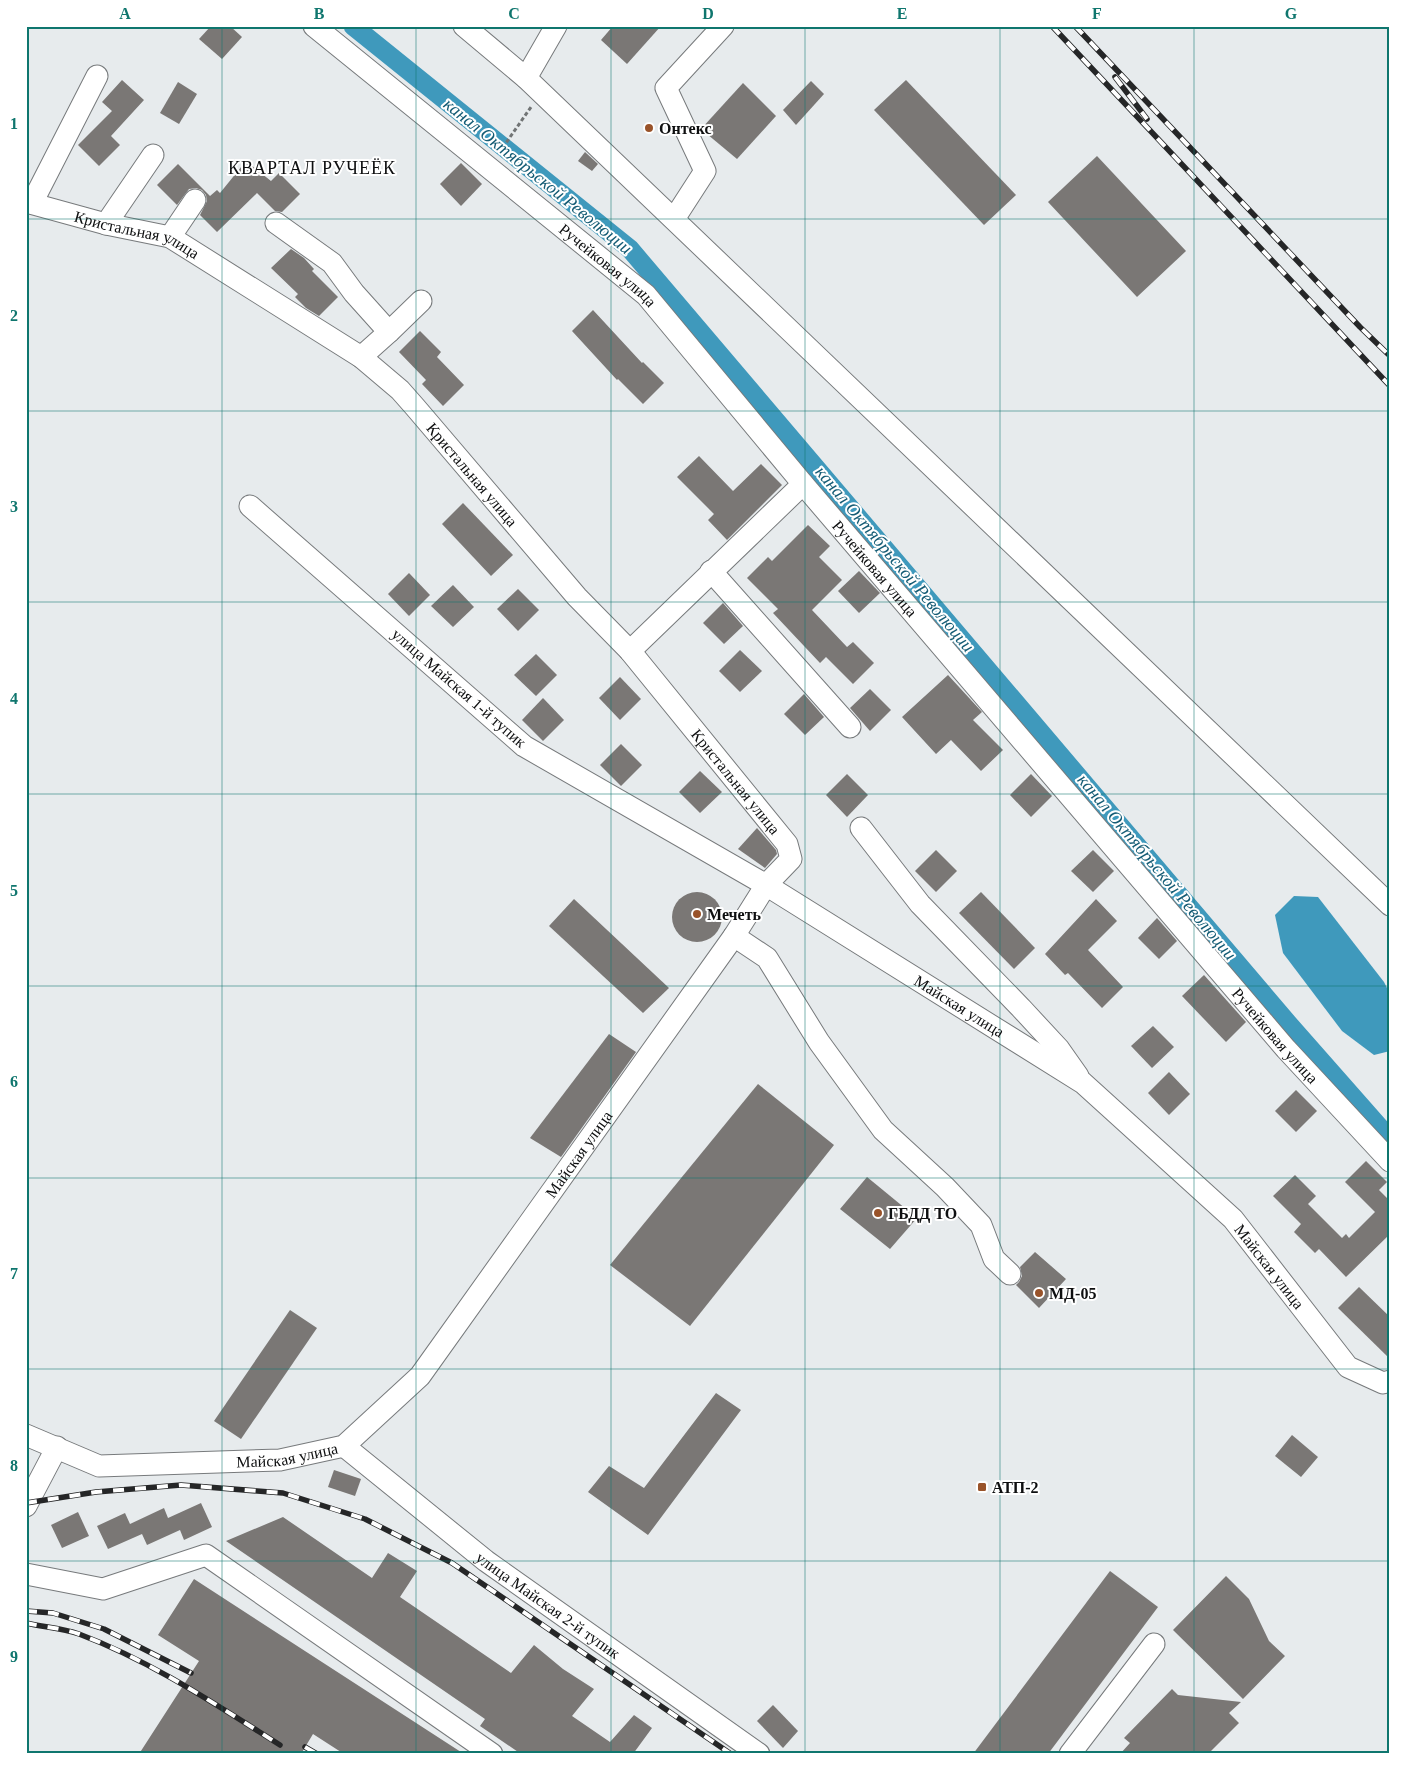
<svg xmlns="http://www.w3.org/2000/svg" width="1416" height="1780" viewBox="0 0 1416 1780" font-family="Georgia,serif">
<rect width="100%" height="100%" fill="#e7ebed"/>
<polygon fill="#3f99bc" points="1294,896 1318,897 1384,982 1390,994 1390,1051 1374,1055 1342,1031 1283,953 1275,915"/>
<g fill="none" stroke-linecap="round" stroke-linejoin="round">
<polyline stroke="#3f99bc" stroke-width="19" points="353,26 630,249 1286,1021 1390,1139"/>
</g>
<g fill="#7a7775">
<polygon points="211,26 230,26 242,37 222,59 199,39"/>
<polygon points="613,26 661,26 627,64 601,40"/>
<polygon points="122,80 144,100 111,136 120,145 99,166 78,145 112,111 102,102"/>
<polygon points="906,80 1016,195 984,225 874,110"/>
<polygon points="811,81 824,94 796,125 783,110"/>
<polygon points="178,82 197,94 179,124 160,113"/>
<polygon points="743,83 776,116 737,159 701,129"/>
<polygon points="585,152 598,164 592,171 578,161"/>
<polygon points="1097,156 1186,251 1137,297 1048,202"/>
<polygon points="246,161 271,181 279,173 300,194 282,212 275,211 257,193 217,232 200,215 207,201 206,195 202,190 196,188 189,189 177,205 157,185 178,164 210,196 217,190 220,193"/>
<polygon points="461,163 482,184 461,206 440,184"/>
<polygon points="291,249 304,258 314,269 312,271 338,297 319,316 306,308 295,297 298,294 271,268"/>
<polygon points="593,310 642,363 643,362 664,383 643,404 618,379 617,380 572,331"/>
<polygon points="420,331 441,352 437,357 464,385 443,406 422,384 426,380 399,352"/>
<polygon points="699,456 733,491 761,464 782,485 727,540 708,520 714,514 677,477"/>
<polygon points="463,503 513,555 491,576 442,524"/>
<polygon points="808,525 830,546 819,557 842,580 812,610 847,647 853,642 874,663 853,684 826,657 820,663 773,613 778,609 747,578 768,557 772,561"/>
<polygon points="859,571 880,593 859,613 838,591"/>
<polygon points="409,573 430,595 409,616 388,594"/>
<polygon points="453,585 474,607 453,627 431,606"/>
<polygon points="518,589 539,610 518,631 497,609"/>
<polygon points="723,603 743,626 724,644 703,623"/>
<polygon points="740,650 762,671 740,692 719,671"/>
<polygon points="536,654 557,675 536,696 514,675"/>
<polygon points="948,675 982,712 973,720 1003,750 981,771 951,740 936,754 902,717"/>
<polygon points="620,677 641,699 620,720 599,698"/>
<polygon points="870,689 891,710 870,731 850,708"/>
<polygon points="804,694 824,717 805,735 784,714"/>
<polygon points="543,698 564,720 543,741 522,720"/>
<polygon points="621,744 642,765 621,786 600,765"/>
<polygon points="700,771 722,792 700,813 679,792"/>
<polygon points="847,774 868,795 847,817 826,795"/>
<polygon points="1031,774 1052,796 1031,817 1010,795"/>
<polygon points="757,828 776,850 777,854 765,868 738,849"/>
<polygon points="936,850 957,871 936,892 915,871"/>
<polygon points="1093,850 1114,871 1093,892 1071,871"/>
<polygon points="981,892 1035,948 1014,969 959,913"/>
<circle cx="697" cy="917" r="25"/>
<polygon points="574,899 669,988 643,1013 549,926"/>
<polygon points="1096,899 1117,921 1088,950 1123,987 1102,1008 1068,973 1065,975 1045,954"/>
<polygon points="1157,918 1177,941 1159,959 1138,938"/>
<polygon points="1204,975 1246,1022 1226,1042 1182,996"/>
<polygon points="1153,1026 1174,1047 1152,1068 1131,1046"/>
<polygon points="609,1034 636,1052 561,1157 530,1138"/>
<polygon points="1169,1072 1190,1094 1169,1115 1148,1093"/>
<polygon points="758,1084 834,1145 690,1326 610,1265"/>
<polygon points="1296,1090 1317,1111 1296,1132 1275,1111"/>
<polygon points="1366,1161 1387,1182 1379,1190 1388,1199 1390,1197 1390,1234 1346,1277 1319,1249 1315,1253 1294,1232 1301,1224 1273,1196 1295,1175 1316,1196 1308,1204 1342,1238 1346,1234 1349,1238 1375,1212 1345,1182"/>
<polygon points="867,1177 917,1218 890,1249 840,1209"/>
<polygon points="1035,1252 1066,1279 1039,1308 1016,1285 1019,1282 1022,1276 1020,1267"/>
<polygon points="1359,1287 1390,1317 1390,1359 1338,1308"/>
<polygon points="290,1310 317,1328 241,1439 214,1421"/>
<polygon points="716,1393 741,1410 648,1535 588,1492 609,1466 644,1488"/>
<polygon points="1292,1435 1318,1457 1301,1477 1275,1456"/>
<polygon points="334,1470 361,1479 355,1496 328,1487"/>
<polygon points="201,1503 212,1527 184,1540 180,1530 147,1545 142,1534 108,1549 97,1526 125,1513 130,1524 164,1508 168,1518"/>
<polygon points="78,1512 89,1536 62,1548 51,1525"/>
<polygon points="283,1517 372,1578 388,1553 417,1571 400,1597 511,1673 534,1645 563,1669 594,1689 572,1716 610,1742 634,1715 652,1728 633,1754 521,1754 480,1726 485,1719 226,1541"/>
<polygon points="1110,1571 1158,1607 1048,1754 973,1754"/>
<polygon points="1226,1576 1249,1599 1269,1641 1285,1656 1243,1699 1173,1630"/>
<polygon points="194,1579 464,1754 344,1754 313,1734 301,1754 139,1754 199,1661 158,1635"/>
<polygon points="1172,1689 1178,1695 1241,1702 1229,1713 1239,1723 1208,1754 1120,1754 1130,1743 1124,1738"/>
<polygon points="773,1705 798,1731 783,1748 757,1721"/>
</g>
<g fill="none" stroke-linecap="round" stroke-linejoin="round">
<defs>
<g id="minor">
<path id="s1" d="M314,26L646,295L803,484L1286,1049L1390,1161"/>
<polyline points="464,26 526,78"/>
<polyline points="556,26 526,78 1390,905"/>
<path id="s2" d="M26,202L106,224L170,237L361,357L400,390L415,407L577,597L630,651L787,844L791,859L766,885L524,746L250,506"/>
<polyline points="32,203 97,76"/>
<polyline points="674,219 705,171 666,88 723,26"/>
<polyline points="276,223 332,263 354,293 389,332"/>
<polyline points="106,224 153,155"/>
<polyline points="170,237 195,200"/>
<polyline points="361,357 389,332 421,301"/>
<polyline points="711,571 850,727"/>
<polyline points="630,651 803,484"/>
<polyline points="861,828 920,904 1021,1008 1059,1049 1078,1076"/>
<polyline points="734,936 767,958 819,1042 883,1130 945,1187 981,1225 994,1259 1010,1274"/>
<path id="s3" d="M26,1435L99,1466L280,1460L344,1446L420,1376L734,936L766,885L1083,1083L1233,1219L1348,1367L1383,1383L1390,1381"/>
<path id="s4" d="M344,1446L486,1561L759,1754"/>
<polyline points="26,1506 57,1447"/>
<polyline points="26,1574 103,1589 206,1555 492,1754"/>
<polyline points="1070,1754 1154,1644"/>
</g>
</defs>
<use href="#minor" stroke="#777a7c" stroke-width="23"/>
<polyline stroke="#717475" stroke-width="3" stroke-dasharray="4 2.5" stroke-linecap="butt" points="499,153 531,107"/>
<use href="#minor" stroke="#fff" stroke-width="21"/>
<defs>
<g id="rail">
<polyline points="1052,26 1390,386"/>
<polyline points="1075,26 1360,327 1390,356"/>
<polyline points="1115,77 1147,119"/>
<polyline points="26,1503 96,1492 181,1485 283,1493 365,1519 452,1563 731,1754"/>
<polyline points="26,1611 53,1613 104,1629 191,1673"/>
<path d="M26,1623C43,1627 62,1628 79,1634C151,1661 215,1704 280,1745"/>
<polyline points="305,1747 317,1754"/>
</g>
</defs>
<use href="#rail" stroke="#252627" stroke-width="5.5"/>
<use href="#rail" stroke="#fff" stroke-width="4" stroke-dasharray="11" stroke-linecap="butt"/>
</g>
<path fill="none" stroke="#0f766e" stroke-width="1" stroke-opacity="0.55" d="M222,26V1754M416,26V1754M611,26V1754M805,26V1754M1000,26V1754M1194,26V1754M26,219H1390M26,411H1390M26,602H1390M26,794H1390M26,986H1390M26,1178H1390M26,1369H1390M26,1561H1390"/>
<g fill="#99532a" stroke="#fff" stroke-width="2">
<circle cx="649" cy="128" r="5"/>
<circle cx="697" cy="914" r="5"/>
<circle cx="878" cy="1213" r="5"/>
<circle cx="1039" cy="1293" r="5"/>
<rect x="977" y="1482" width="10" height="10" rx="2.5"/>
</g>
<g text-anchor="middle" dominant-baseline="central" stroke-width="4" stroke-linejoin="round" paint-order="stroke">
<g font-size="16" font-weight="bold" fill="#0e0f10" stroke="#fff" text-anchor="start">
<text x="659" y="128">Онтекс</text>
<text x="707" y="914">Мечеть</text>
<text x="888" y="1213">ГБДД ТО</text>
<text x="1049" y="1293">МД-05</text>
<text x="992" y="1487">АТП-2</text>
</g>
<g font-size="16" fill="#0e0f10" stroke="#fff">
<text stroke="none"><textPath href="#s2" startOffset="116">Кристальная улица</textPath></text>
<text stroke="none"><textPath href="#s1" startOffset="379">Ручейковая улица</textPath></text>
<text stroke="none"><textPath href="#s2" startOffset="536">Кристальная улица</textPath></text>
<text stroke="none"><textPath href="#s1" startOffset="784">Ручейковая улица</textPath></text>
<text transform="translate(459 688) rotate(41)">улица Майская 1-й тупик</text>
<text stroke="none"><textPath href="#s2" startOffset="941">Кристальная улица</textPath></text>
<text stroke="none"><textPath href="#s3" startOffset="1258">Майская улица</textPath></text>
<text stroke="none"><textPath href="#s1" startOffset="1399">Ручейковая улица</textPath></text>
<text stroke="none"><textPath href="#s3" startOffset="702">Майская улица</textPath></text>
<text stroke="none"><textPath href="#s3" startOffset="1666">Майская улица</textPath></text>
<text stroke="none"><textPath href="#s3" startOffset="268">Майская улица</textPath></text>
<text stroke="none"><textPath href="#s4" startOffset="259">улица Майская 2-й тупик</textPath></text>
</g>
<g font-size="18" letter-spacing="1" fill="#0e0f10" stroke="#fff">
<text x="312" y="168">КВАРТАЛ РУЧЕЁК</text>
</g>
<g font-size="18" font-style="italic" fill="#155c75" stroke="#fff">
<text transform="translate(538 176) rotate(39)">канал Октябрьской Революции</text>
<text transform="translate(895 559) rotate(50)">канал Октябрьской Революции</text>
<text transform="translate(1157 867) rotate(50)">канал Октябрьской Революции</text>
</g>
</g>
<rect width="1416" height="1780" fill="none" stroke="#ffffff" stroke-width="55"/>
<rect x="28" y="28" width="1360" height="1724" fill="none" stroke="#0f766e" stroke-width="2"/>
<g font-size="16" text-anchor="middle" font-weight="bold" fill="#0f766e">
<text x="125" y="19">A</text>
<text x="319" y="19">B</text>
<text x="514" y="19">C</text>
<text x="708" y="19">D</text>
<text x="902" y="19">E</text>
<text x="1097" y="19">F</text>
<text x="1291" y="19">G</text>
<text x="14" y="129">1</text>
<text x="14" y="321">2</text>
<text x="14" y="512">3</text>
<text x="14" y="704">4</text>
<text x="14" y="896">5</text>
<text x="14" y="1087">6</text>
<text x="14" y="1279">7</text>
<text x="14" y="1471">8</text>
<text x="14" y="1662">9</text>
</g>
</svg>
